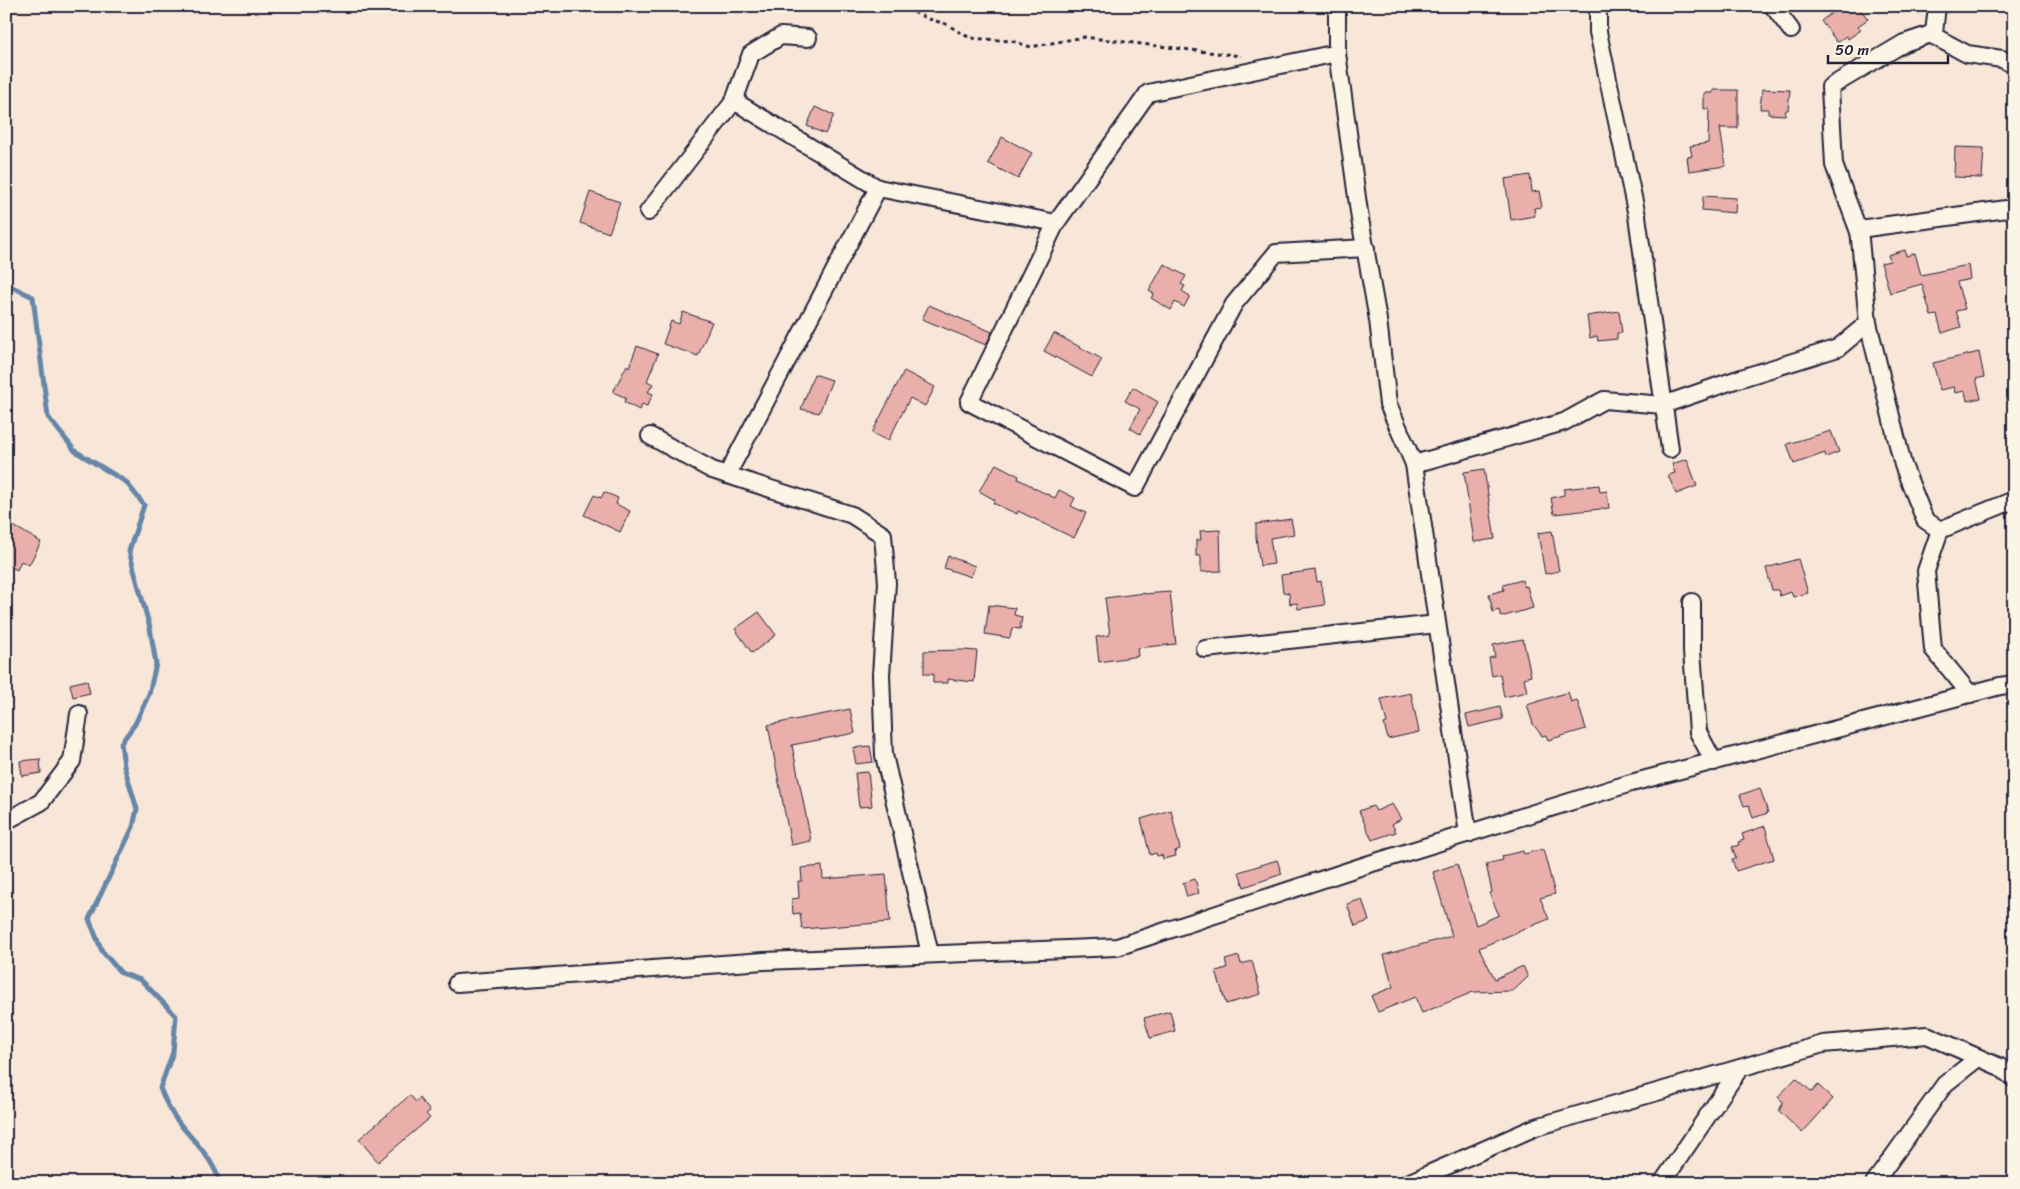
<svg xmlns="http://www.w3.org/2000/svg" width="2020" height="1189" viewBox="0 0 2020 1189" font-family="Sriracha,sans-serif">
<rect width="100%" height="100%" fill="#f8e7d9"/>
<filter id="ink" filterUnits="userSpaceOnUse"><feTurbulence type="fractalNoise" baseFrequency=".02" numOctaves="2"/><feDisplacementMap in="SourceGraphic" scale="10" xChannelSelector="R" yChannelSelector="G"/><feConvolveMatrix kernelMatrix="1 2 1 2 8 2 1 2 1" color-interpolation-filters="sRGB"/></filter>
<g filter="url(#ink)">
<g fill="none" stroke-linecap="round" stroke-linejoin="round">
<path stroke="#6586a8" stroke-width="5" d="M6,284L33,297L48,417L75,451L126,482L144,505L129,551L150,628L156,664L149,694L135,724L121,743L124,766L137,809L133,827L89,919L102,951L121,973L141,980L176,1016L173,1052L160,1088C164,1097 168,1108 174,1116C190,1139 212,1155 220,1183"/>
</g>
<g fill="#eaafaa" stroke="#22223b">
<polygon points="1841,6 1858,6 1868,19 1858,26 1861,30 1848,39 1846,36 1837,42 1821,21"/>
<polygon points="1762,89 1790,90 1788,110 1786,110 1785,115 1768,114 1768,109 1760,109"/>
<polygon points="1713,90 1738,90 1738,128 1720,128 1726,166 1689,171 1687,157 1692,156 1690,146 1708,143 1709,109 1704,109 1704,93 1713,93"/>
<polygon points="815,107 834,115 825,134 807,126"/>
<polygon points="1002,137 1032,153 1018,179 988,163"/>
<polygon points="1955,147 1984,148 1982,178 1954,177"/>
<polygon points="1530,175 1532,192 1539,191 1542,207 1534,208 1535,216 1511,220 1505,179"/>
<polygon points="590,192 620,202 609,233 580,223"/>
<polygon points="1703,196 1736,198 1735,213 1702,210"/>
<polygon points="1905,250 1906,256 1915,253 1921,275 1968,265 1970,279 1957,282 1965,309 1956,311 1961,327 1942,333 1937,315 1931,316 1922,284 1890,293 1881,263 1890,261 1888,255"/>
<polygon points="1164,264 1186,276 1181,284 1185,286 1182,291 1190,296 1184,307 1175,302 1171,310 1151,298 1154,294 1149,291"/>
<polygon points="929,305 992,332 986,345 922,319"/>
<polygon points="1619,311 1622,333 1617,333 1617,339 1598,341 1597,336 1590,338 1587,316"/>
<polygon points="683,312 712,322 698,356 663,344 671,321 679,324"/>
<polygon points="1054,333 1102,359 1092,377 1044,351"/>
<polygon points="637,346 658,354 647,381 653,384 648,392 653,394 647,406 642,404 639,410 624,402 626,398 613,392 627,365 629,367"/>
<polygon points="1979,352 1984,377 1976,379 1981,398 1967,401 1965,391 1955,393 1954,387 1940,390 1933,363"/>
<polygon points="904,371 935,387 925,406 910,398 888,441 872,433"/>
<polygon points="814,374 832,380 819,413 801,409"/>
<polygon points="1133,387 1158,402 1140,434 1130,428 1140,409 1125,401"/>
<polygon points="1831,431 1839,452 1826,457 1825,453 1794,464 1787,444"/>
<polygon points="1687,459 1697,486 1676,494 1668,475 1675,473 1672,464"/>
<polygon points="996,464 1019,476 1018,479 1032,486 1032,487 1055,498 1059,490 1075,498 1071,506 1086,513 1074,538 1018,511 1017,514 993,503 995,500 979,491"/>
<polygon points="1484,469 1495,539 1474,542 1464,472"/>
<polygon points="1599,485 1600,492 1607,491 1609,508 1554,514 1551,498 1564,495 1564,489"/>
<polygon points="604,492 618,498 616,504 630,511 620,532 584,515 594,495 601,498"/>
<polygon points="1291,519 1294,534 1270,538 1274,564 1260,566 1256,537 1256,524"/>
<polygon points="12,525 41,542 29,565 21,561 17,570 6,564 6,536"/>
<polygon points="1220,530 1221,571 1201,572 1201,556 1196,556 1196,540 1201,540 1200,531"/>
<polygon points="1552,531 1559,571 1545,574 1538,533"/>
<polygon points="948,556 975,566 971,577 944,568"/>
<polygon points="1798,559 1808,593 1793,597 1791,592 1780,596 1778,590 1772,590 1766,568"/>
<polygon points="1315,570 1317,582 1321,581 1325,605 1298,609 1297,603 1290,604 1289,593 1283,592 1281,575"/>
<polygon points="1522,580 1524,587 1527,586 1533,608 1501,617 1499,610 1493,612 1489,594 1504,590 1503,585"/>
<polygon points="1170,592 1176,644 1137,648 1138,656 1099,662 1096,637 1110,635 1105,598 1144,593 1144,594"/>
<polygon points="989,605 1015,608 1014,615 1022,617 1020,629 1012,628 1010,638 985,634"/>
<polygon points="759,612 776,635 752,653 735,629"/>
<polygon points="1523,639 1531,676 1524,678 1527,692 1504,697 1500,674 1492,676 1489,658 1495,657 1493,645"/>
<polygon points="964,650 977,651 974,682 948,679 948,683 933,683 933,674 924,674 924,651"/>
<polygon points="87,680 90,693 73,697 70,684"/>
<polygon points="1568,692 1571,702 1577,700 1586,729 1548,740 1546,735 1542,736 1533,724 1527,705"/>
<polygon points="1411,693 1419,732 1388,739 1384,724 1387,723 1381,699"/>
<polygon points="1500,707 1503,719 1469,727 1466,715"/>
<polygon points="850,709 855,733 792,745 811,841 791,845 768,725"/>
<polygon points="870,746 873,762 856,764 853,748"/>
<polygon points="40,759 41,773 22,776 20,761"/>
<polygon points="868,772 872,806 859,807 855,773"/>
<polygon points="1760,788 1768,813 1753,818 1749,805 1744,806 1740,795"/>
<polygon points="1392,804 1401,819 1392,824 1396,832 1372,840 1359,811 1373,806 1376,811"/>
<polygon points="1171,810 1180,849 1175,851 1176,856 1163,859 1162,855 1157,856 1156,853 1150,855 1141,819"/>
<polygon points="1765,826 1774,859 1736,871 1732,859 1736,858 1732,847 1739,845 1738,842 1744,840 1742,834"/>
<polygon points="1543,849 1555,894 1540,898 1549,919 1479,948 1495,979 1523,966 1528,977 1513,991 1473,992 1422,1013 1415,997 1378,1012 1371,996 1393,987 1384,955 1452,936 1433,872 1457,864 1476,925 1499,915 1489,893 1492,892 1486,864 1503,860 1502,856 1523,851 1524,854"/>
<polygon points="1277,860 1282,874 1244,887 1239,872"/>
<polygon points="822,866 823,879 886,874 890,922 802,929 800,913 793,914 792,899 799,898 798,881 802,881 801,868"/>
<polygon points="1195,879 1199,893 1187,897 1183,883"/>
<polygon points="1362,899 1369,921 1355,926 1347,904"/>
<polygon points="1239,956 1241,964 1252,961 1261,994 1226,1004 1216,971 1227,968 1225,960"/>
<polygon points="1170,1011 1175,1031 1150,1038 1144,1018"/>
<polygon points="1796,1078 1812,1092 1818,1085 1833,1099 1802,1133 1779,1111 1783,1102 1778,1097"/>
<polygon points="410,1095 416,1102 419,1098 430,1111 426,1114 430,1118 378,1162 359,1139"/>
</g>
<g fill="none" stroke-linecap="round" stroke-linejoin="round">
<defs>
<g id="minor">
<polyline points="1337,6 1337,53 1360,219 1378,320 1388,404 1414,464 1468,834"/>
<polyline points="1598,6 1598,32 1637,216 1670,449"/>
<polyline points="1773,6 1791,30"/>
<polyline points="1930,34 1967,54 2002,59 2014,65"/>
<polyline points="1337,53 1148,93 1056,223 969,402 1135,488 1234,304 1276,253 1366,248"/>
<polyline points="734,101 878,188 1056,223"/>
<polyline points="648,212 734,101 751,54 781,36 808,38"/>
<polyline points="1859,232 1834,165 1830,87 1904,43 1934,33 1937,6"/>
<polyline points="650,436 712,470 852,515 883,535 887,583 881,675 884,755 930,954"/>
<polyline points="1414,464 1564,422 1604,400 1663,405 1738,379 1838,348 1868,323"/>
<polyline points="727,475 878,188"/>
<polyline points="1940,530 1925,520 1903,465 1868,323 1859,229 2014,208"/>
<polyline points="1692,602 1692,651 1698,732 1714,762"/>
<polyline points="1205,649 1437,624"/>
<polyline points="1970,694 1933,649 1926,571 1940,530 2014,500"/>
<polyline points="6,821 41,802 72,761 79,714"/>
<polyline points="457,983 764,961 1117,947 1366,865 1631,783 2000,686 2014,684"/>
<polyline points="1408,1183 1536,1127 1823,1044 1927,1035 2000,1067 2014,1079"/>
<polyline points="1662,1183 1740,1068"/>
<polyline points="1874,1183 1945,1084 1978,1058"/>
</g>
</defs>
<use href="#minor" stroke="#22223b" stroke-width="20"/>
<polyline stroke="#22223b" stroke-width="3" stroke-dasharray="4 4" stroke-linecap="butt" points="899,6 929,19 946,24 970,38 1012,41 1031,47 1084,37 1241,56"/>
<use href="#minor" stroke="#fcf5e5" stroke-width="16"/>
</g>
</g>
<rect width="2020" height="1189" fill="none" stroke="#fcf5e5" stroke-width="25"/>
<rect x="12" y="12" width="1995" height="1164" fill="none" stroke="#22223b" stroke-width="2" filter="url(#ink)"/>
<path d="M1828 55v8h120v-8" fill="none" stroke="#22223b" stroke-width="2.5"/>
<text x="1835" y="55" font-size="15" fill="#22223b" stroke="#fcf5e5" stroke-width="4" paint-order="stroke">50 m</text>
</svg>
